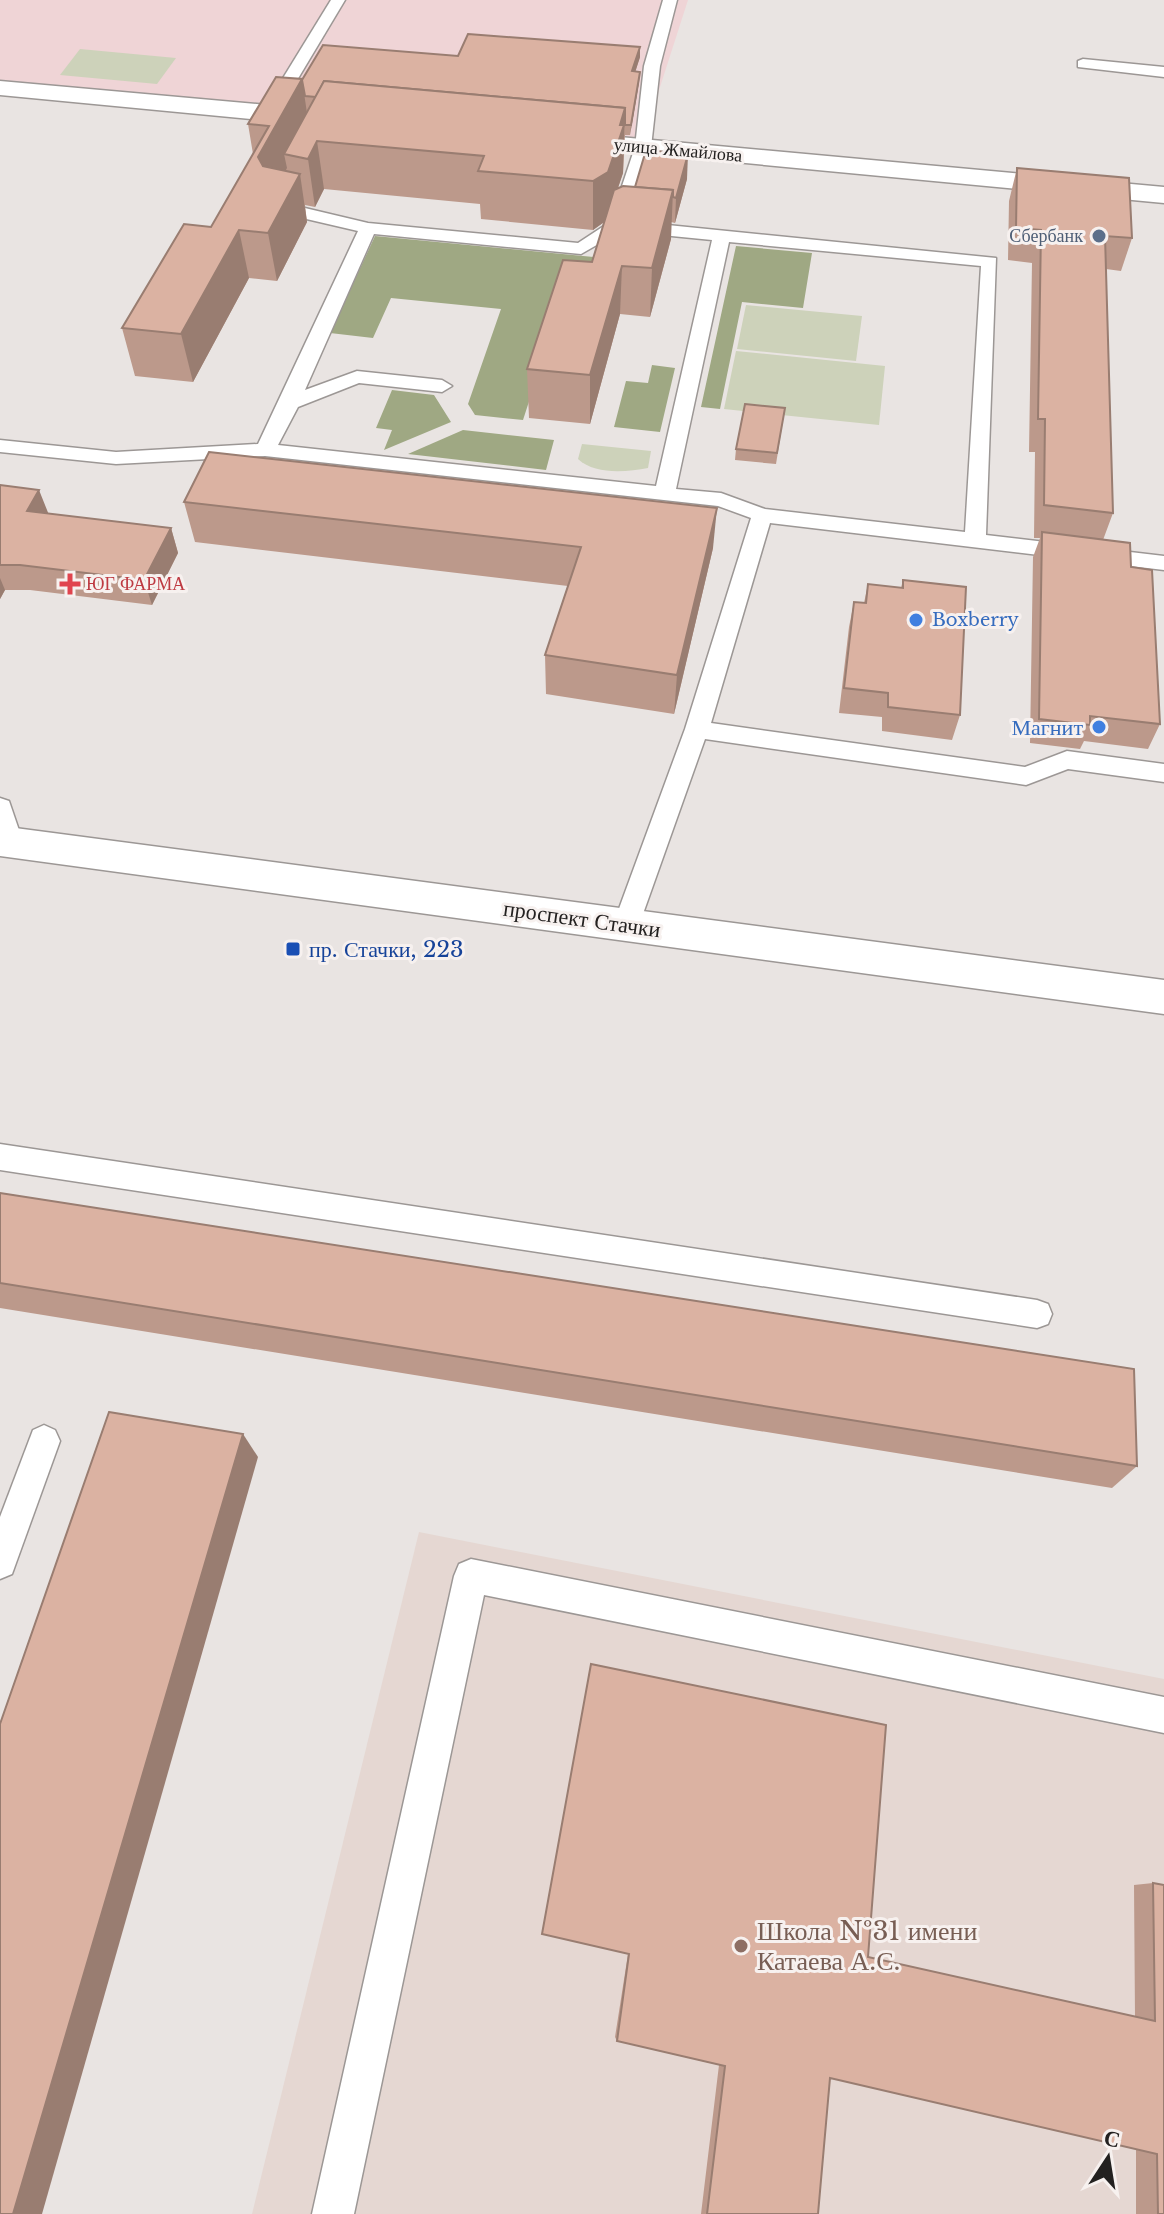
<svg xmlns="http://www.w3.org/2000/svg" width="1164" height="2214" viewBox="0 0 1164 2214" font-family="'Libre Baskerville',serif">
<rect width="100%" height="100%" fill="#e9e4e2"/>
<polygon fill="#efd4d6" points="0,0 688,0 642,143 0,84"/>
<polygon fill="#e5d7d2" points="419,1532 1164,1679 1164,2214 252,2214"/>
<g fill="#cdd2ba">
<polygon points="80,49 176,58 157,84 60,75"/>
<polygon points="746,305 862,316 856,361 737,349"/>
<polygon points="736,351 885,366 879,425 724,409"/>
<path d="M582,444L651,451L648,468C626,472 595,475 578,459Z"/>
</g>
<g fill="#9fa883">
<polygon points="375,236 604,258 560,306 523,420 475,415 468,404 501,309 391,298 373,338 330,333"/>
<polygon points="736,246 812,253 803,308 742,302 720,409 701,407"/>
<polygon points="652,365 675,368 660,432 614,427 626,381 648,383"/>
<polygon points="392,390 434,395 451,422 384,450 392,430 376,428"/>
<polygon points="463,430 554,440 546,470 408,454"/>
</g>
<g fill="none" stroke-linecap="round" stroke-linejoin="round">
<defs>
<g id="lane">
<polygon points="331,0 345,0 278,112 266,112 264,109"/>
<path d="M663,0H677L660,66L651,147L628,221L996,258L986,535L1164,556V570L770,523L711,723L1025,767L1067,751L1164,764V782L1068,769L1026,785L705,739L639,925L635,932L626,935L617,932L613,925L685,729L751,518L718,506L265,456L116,464L0,452V440L116,452L258,444L358,231L272,211L269,207L277,193H289L292,197L288,204L368,223L578,243L610,222L635,147L644,66ZM621,231L712,240L656,486L278,445L298,407L359,383L442,392L452,386L442,380L357,371L305,390L374,234L581,254ZM729,242L981,266L965,532L765,509L721,493L676,489Z"/>
<polygon points="1083,59 1164,67 1164,77 1078,67 1078,61"/>
<polygon points="0,798 9,801 23,842 20,849 11,851 0,845"/>
<polygon points="0,1144 1037,1300 1048,1304 1052,1314 1048,1324 1037,1328 0,1170"/>
<polygon points="44,1425 55,1430 60,1441 12,1574 0,1579 0,1517 33,1430"/>
<polygon points="471,1559 1164,1697 1164,1733 484,1595 354,2214 312,2214 454,1576 459,1564"/>
</g>
<g id="street">
<polygon points="0,81 313,109 326,117 313,125 0,95"/>
<polygon points="565,132 1164,187 1164,203 556,145 552,140"/>
</g>
<polygon id="primary" points="0,826 1164,980 1164,1014 0,856"/>
</defs>
<use href="#lane" stroke="#9c9795" stroke-width="3"/>
<use href="#street" stroke="#9c9795" stroke-width="3"/>
<use href="#primary" stroke="#9c9795" stroke-width="3"/>
<use href="#lane" fill="#fff" fill-rule="evenodd"/>
<use href="#street" fill="#fff" fill-rule="evenodd"/>
<use href="#primary" fill="#fff" fill-rule="evenodd"/>
</g>
<g fill="#bc998b">
<polygon points="458,56 640,57 635,72 639,82 630,135 625,135 623,173 618,188 687,179 675,223 671,222 671,239 650,317 620,314 590,424 529,418 527,369 592,262 604,222 593,230 481,219 480,204 324,189 315,207 305,205 307,222 277,281 249,278 193,382 135,376 122,328 211,227 253,154 248,124 302,79"/>
<polygon points="1017,168 1132,238 1121,271 1106,269 1113,513 1103,540 1131,567 1160,724 1148,749 1084,741 1080,749 1030,743 1033,557 1040,538 1034,538 1035,452 1029,452 1032,263 1008,260 1009,201"/>
<polygon points="785,408 776,464 735,460 736,449"/>
<polygon points="0,485 48,514 171,528 178,553 152,605 30,590 5,590 0,599"/>
<polygon points="184,502 713,548 674,714 546,694 545,655 568,586 195,542"/>
<polygon points="903,580 960,715 952,740 882,731 882,717 839,713 849,627 854,602 864,603 868,584 901,588"/>
<polygon points="0,1193 1137,1466 1112,1488 0,1308"/>
<polygon points="1153,1883 1164,2214 1136,2214 1136,2149 830,2078 818,2214 701,2214 719,2065 617,2041 615,2037 628,1954 868,1957 1135,2017 1134,1885"/>
</g>
<g fill="#997d71">
<polygon points="640,47 640,57 632,82 632,71"/>
<polygon points="640,72 639,82 630,135 631,125"/>
<polygon points="302,79 309,127 284,154 287,168 266,206 258,157"/>
<polygon points="625,108 623,173 607,220 593,230 593,181 620,125"/>
<polygon points="317,141 324,189 315,207 308,159"/>
<polygon points="688,154 687,179 675,223 676,198"/>
<polygon points="300,174 307,222 277,281 268,233"/>
<polygon points="673,190 671,239 650,317 652,268"/>
<polygon points="239,230 249,278 193,382 181,334"/>
<polygon points="622,266 620,314 590,424 590,375"/>
<polygon points="39,490 49,515 27,511"/>
<polygon points="717,508 713,548 674,714 677,675"/>
<polygon points="171,528 178,553 152,605 144,580"/>
<polygon points="0,578 5,590 0,599"/>
<polygon points="243,1434 258,1457 42,2214 13,2214"/>
</g>
<g fill="#dbb2a2" stroke="#997d71" stroke-width="2">
<polygon points="468,34 640,47 632,71 640,72 631,125 625,125 625,108 324,81 316,97 305,96 302,80 323,45 458,56"/>
<polygon points="276,77 302,79 258,157 263,166 300,174 268,233 239,230 181,334 122,328 184,224 211,227 269,126 248,124"/>
<polygon points="324,81 625,108 620,125 624,125 608,172 593,181 478,171 484,156 317,141 308,159 284,154"/>
<polygon points="646,150 688,154 676,198 673,197 673,190 635,187"/>
<polygon points="1017,168 1129,178 1132,238 1105,236 1113,513 1044,505 1045,419 1038,419 1041,230 1016,228"/>
<polygon points="623,186 673,190 652,268 622,266 590,375 527,369 563,260 592,262 614,190"/>
<polygon points="745,404 785,408 777,453 736,449"/>
<polygon points="209,452 717,508 677,675 545,655 581,547 184,502"/>
<polygon points="0,485 39,490 27,511 171,528 144,580 20,565 0,565"/>
<polygon points="1042,532 1130,543 1131,567 1152,570 1160,724 1090,716 1090,725 1039,719"/>
<polygon points="903,580 966,587 960,715 888,707 888,693 844,688 854,602 866,603 868,584 903,588"/>
<polygon points="0,1193 1134,1369 1137,1466 0,1283"/>
<polygon points="109,1412 243,1434 13,2214 0,2214 0,1724"/>
<polygon points="591,1664 886,1725 868,1957 1155,2021 1153,1883 1164,1885 1164,2214 1158,2214 1157,2154 830,2078 818,2214 707,2214 725,2066 617,2041 629,1954 542,1934"/>
</g>
<circle fill="#5c6f8a" stroke="#f7f1ef" stroke-width="3" cx="1099" cy="236" r="8"/>
<path fill="#e0444e" stroke="#f7f1ef" stroke-width="3" d="M66 572h8v8h8v8h-8v8h-8v-8h-8v-8h8z"/>
<g fill="#3f7fe0" stroke="#f7f1ef" stroke-width="3">
<circle cx="916" cy="620" r="8"/>
<circle cx="1099" cy="727" r="8"/>
</g>
<rect fill="#1a4fb4" stroke="#f7f1ef" stroke-width="3" x="285" y="941" width="16" height="16" rx="4"/>
<circle fill="#8d6e63" stroke="#f7f1ef" stroke-width="3" cx="741" cy="1946" r="8"/>
<g text-anchor="middle" dominant-baseline="central" stroke-width="6" stroke-linejoin="round" paint-order="stroke">
<g font-size="18" fill="#232120" stroke="#f7f1ef">
<text transform="translate(678 150) rotate(5)">улица Жмайлова</text>
</g>
<g font-size="18" fill="#4e5e75" stroke="#f7f1ef" text-anchor="end">
<text x="1083" y="236">Сбербанк</text>
</g>
<g font-size="18" fill="#be3a42" stroke="#f7f1ef" text-anchor="start">
<text x="86" y="584">ЮГ ФАРМА</text>
</g>
<g font-size="18" fill="#366cbe" stroke="#f7f1ef" text-anchor="start">
<text x="932" y="620">Boxberry</text>
</g>
<g font-size="22" fill="#366cbe" stroke="#f7f1ef" text-anchor="end">
<text x="1083" y="727">Магнит</text>
</g>
<g font-size="22" fill="#232120" stroke="#f7f1ef">
<text transform="translate(582 919) rotate(8)">проспект Стачки</text>
</g>
<g font-size="22" fill="#164399" stroke="#f7f1ef" text-anchor="start">
<text x="309" y="949">пр. Стачки, 223</text>
</g>
<g font-size="26" fill="#785e54" stroke="#f7f1ef" text-anchor="start">
<text x="757" y="1931">Школа №31 имени<tspan x="757" dy="30">Катаева А.С.</tspan></text>
</g>
</g>
<g transform="translate(1108 2158) rotate(12)" stroke="#f7f1ef" stroke-width="6" paint-order="stroke">
<path d="M0-6L14 30L0 20L-14 30Z" fill="#232120"/>
<text y="-12" font-size="22" font-weight="bold" text-anchor="middle" fill="#232120">С</text>
</g>
</svg>
